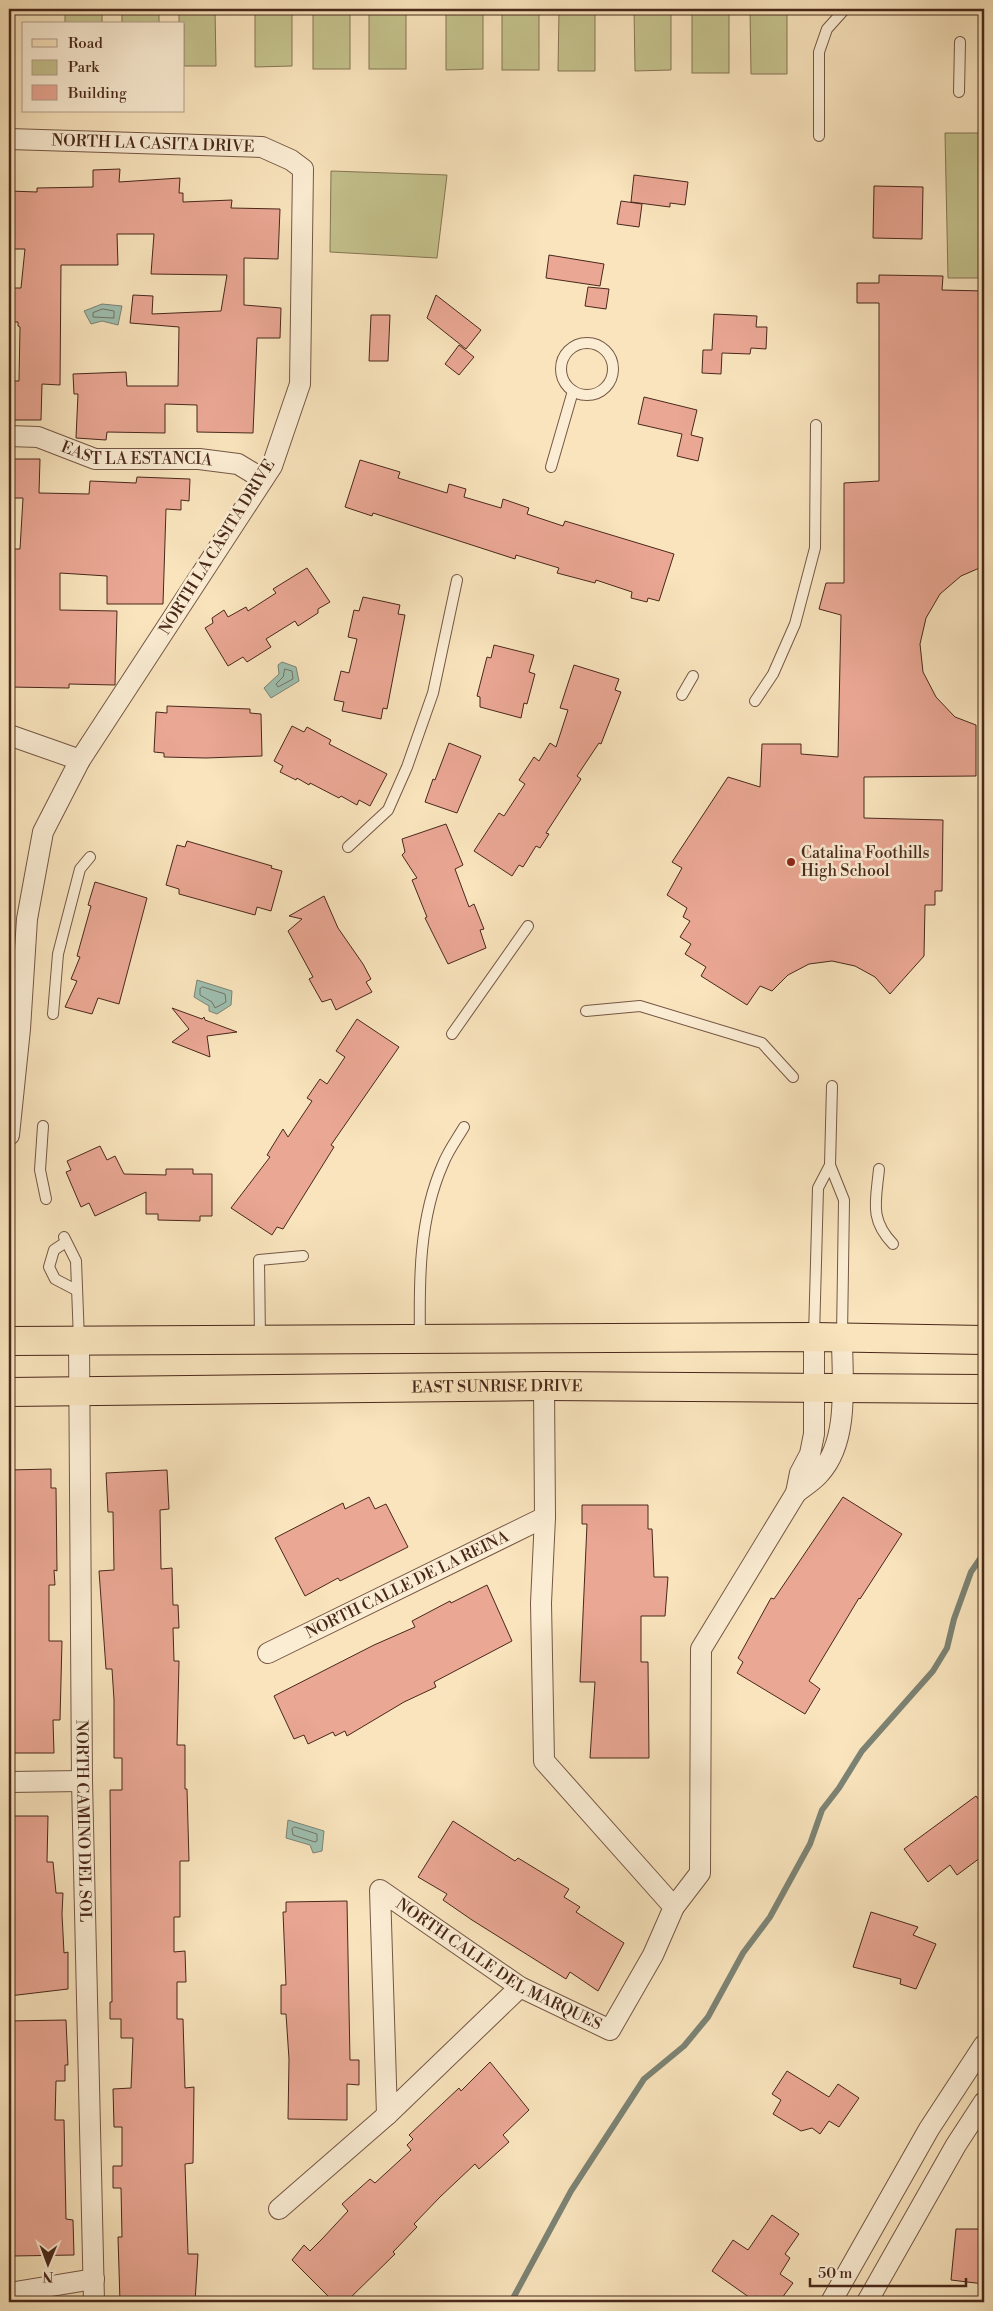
<svg xmlns="http://www.w3.org/2000/svg" width="993" height="2311" viewBox="0 0 993 2311" font-family="'Libre Bodoni',serif">
<rect width="100%" height="100%" fill="#f9e4bd"/>
<filter id="stains"><feTurbulence type="fractalNoise" baseFrequency=".004" numOctaves="4"/><feColorMatrix values="0 0 0 0 .2 0 0 0 0 .09 0 0 0 0 .02 0 0 0 .5 -.17"/></filter>
<radialGradient id="worn" r=".72"><stop offset=".6" stop-color="#630" stop-opacity="0"/><stop offset="1" stop-color="#630" stop-opacity=".3"/></radialGradient>
<g fill="#c4c28d" stroke="#867554">
<rect x="65" y="9" width="37" height="15"/>
<rect x="122" y="9" width="37" height="15"/>
<polygon points="179,9 215,9 216,66 184,66 184,24 179,24"/>
<polygon points="255,9 292,9 292,66 255,67"/>
<rect x="313" y="9" width="37" height="60"/>
<rect x="369" y="9" width="37" height="60"/>
<polygon points="446,9 483,9 483,69 446,70"/>
<rect x="502" y="9" width="37" height="61"/>
<polygon points="559,9 595,9 595,71 558,71"/>
<polygon points="634,9 671,9 671,70 635,71"/>
<rect x="692" y="9" width="37" height="64"/>
<polygon points="750,9 787,9 787,74 751,74"/>
<polygon points="945,133 984,133 984,278 948,278"/>
<polygon points="331,171 447,175 437,258 330,252"/>
</g>
<g fill="#9ebfaf" stroke="#7c8374">
<polygon points="102,304 122,306 118,325 102,321 91,324 84,311"/>
<polygon points="282,662 296,667 299,681 271,698 264,688 279,674 278,665"/>
<polygon points="197,980 232,991 231,1005 217,1014 209,1011 209,1006 194,997"/>
<polygon points="288,1820 324,1831 322,1851 313,1853 310,1845 286,1838"/>
</g>
<g fill="none" stroke-linecap="round" stroke-linejoin="round">
<g stroke="#747465" stroke-width="1">
<polygon points="103,309 114,311 114,318 93,317 93,313"/>
<polygon points="285,669 292,671 293,679 278,687 276,684 283,677"/>
<polygon points="203,987 225,994 226,1002 215,1008 212,1002 200,995 200,989"/>
<polygon points="295,1827 317,1834 317,1841 315,1842 293,1835 292,1829"/>
</g>
<polyline stroke="#7c8374" stroke-width="6" points="511,2302 571,2191 644,2079 684,2046 708,2017 743,1953 770,1917 810,1844 822,1810 839,1788 862,1751 933,1671 947,1648 954,1619 971,1572 984,1553"/>
</g>
<g fill="#eaa794" stroke="#49281b">
<polygon points="120,169 119,182 180,178 179,193 183,193 183,202 232,200 231,208 280,209 278,259 244,258 244,305 281,308 280,338 257,338 253,433 197,432 197,405 165,404 165,433 107,432 106,440 76,438 78,394 74,394 73,374 126,372 127,386 178,386 179,327 130,323 133,295 153,296 152,314 221,311 227,275 151,274 154,234 117,234 118,265 61,265 60,385 42,384 41,420 13,420 13,414 9,414 9,381 19,381 20,327 18,326 18,322 9,322 9,288 21,288 25,249 9,249 9,191 37,192 37,188 93,187 93,170"/>
<polygon points="634,175 688,182 685,205 670,203 670,207 631,202"/>
<polygon points="874,186 923,187 922,239 873,238"/>
<polygon points="621,201 642,204 639,227 617,224"/>
<polygon points="549,255 604,264 600,286 546,278"/>
<polygon points="879,275 943,276 942,290 984,291 984,566 961,576 940,594 926,618 920,644 923,672 936,697 955,717 976,725 976,776 864,777 864,818 943,820 942,891 935,891 935,905 925,905 924,956 890,994 875,977 855,966 832,961 809,964 788,975 772,991 760,986 747,1005 701,976 706,967 685,954 691,944 680,937 690,921 683,917 687,908 667,895 682,868 672,862 728,777 760,787 762,744 801,744 801,754 838,757 841,615 819,609 826,583 844,583 844,483 879,481 879,303 857,303 857,283 879,283"/>
<polygon points="588,287 609,289 606,309 585,306"/>
<polygon points="436,295 481,330 466,349 427,318"/>
<polygon points="714,314 757,316 756,327 767,327 766,349 751,348 750,354 722,353 721,374 702,373 703,350 712,350"/>
<polygon points="371,315 390,315 388,361 369,361"/>
<polygon points="459,345 474,357 459,375 445,364"/>
<polygon points="644,397 697,410 691,435 703,438 698,461 677,456 682,434 638,424"/>
<polygon points="9,459 40,459 39,493 89,494 90,481 136,483 137,477 190,479 189,501 181,500 181,510 166,509 163,604 107,604 107,576 60,573 60,610 117,611 115,685 69,684 69,688 9,687 9,549 20,549 23,498 9,498"/>
<polygon points="360,460 400,472 398,478 447,493 449,484 466,489 464,497 501,508 503,499 529,508 527,514 563,526 565,521 674,554 659,601 648,598 647,602 631,598 632,592 596,580 595,583 557,573 559,568 516,555 515,559 373,513 372,516 345,507"/>
<polygon points="307,568 330,602 318,609 318,613 298,626 295,621 266,639 271,647 247,662 243,657 228,666 205,628 213,623 212,618 224,610 228,617 246,607 248,611 276,593 273,589"/>
<polygon points="363,597 400,605 398,614 405,615 387,709 383,708 381,719 342,711 344,702 334,700 341,671 349,673 357,639 348,637 354,610 359,611"/>
<polygon points="494,645 534,655 529,672 535,674 527,704 524,703 521,718 480,707 480,697 477,696 487,657 491,658"/>
<polygon points="574,665 619,679 615,690 621,692 601,744 599,743 577,776 581,779 546,833 549,834 540,848 536,846 523,867 519,865 512,876 474,851 499,813 504,816 525,784 519,780 534,757 539,761 550,743 556,747 568,710 560,708"/>
<polygon points="167,706 250,709 250,713 261,714 262,756 206,758 164,757 164,753 154,752 156,712 167,713"/>
<polygon points="292,726 304,732 307,727 331,740 329,744 387,774 370,806 359,800 357,805 341,796 339,798 310,783 309,785 297,778 296,780 280,772 283,766 274,761"/>
<polygon points="449,743 481,756 457,813 425,802 433,779 435,780"/>
<polygon points="446,824 463,865 455,869 469,907 474,904 484,929 480,930 486,948 448,964 425,918 427,917 412,880 417,878 402,855 405,852 402,839"/>
<polygon points="187,841 272,866 271,868 282,871 271,911 257,907 255,915 179,894 179,889 166,885 177,845 185,847"/>
<polygon points="95,882 147,898 119,1004 98,998 92,1014 65,1007 77,981 71,979 80,957 77,956 91,906 88,905"/>
<polygon points="324,896 338,928 363,964 371,979 366,982 372,992 336,1010 331,999 322,1002 309,979 313,977 288,931 302,919 289,916"/>
<polygon points="172,1008 202,1019 204,1017 205,1020 237,1032 207,1036 210,1057 172,1042 189,1029"/>
<polygon points="357,1019 399,1047 331,1145 334,1147 283,1229 277,1227 272,1235 231,1208 270,1157 267,1155 283,1129 288,1137 312,1101 307,1098 320,1079 327,1084 345,1057 336,1051"/>
<polygon points="100,1146 107,1160 115,1156 124,1174 166,1175 166,1169 193,1169 193,1174 212,1174 212,1216 200,1216 200,1221 158,1220 158,1214 146,1214 146,1192 95,1216 89,1203 81,1207 66,1172 71,1170 67,1161"/>
<polygon points="51,1469 51,1488 56,1488 57,1571 54,1570 55,1585 49,1585 49,1641 62,1641 60,1720 53,1720 54,1753 9,1753 9,1470"/>
<polygon points="167,1470 169,1509 160,1510 161,1569 172,1568 173,1605 178,1605 179,1628 173,1628 174,1661 179,1661 177,1745 185,1745 185,1789 187,1789 189,1861 180,1861 180,1917 174,1917 174,1952 185,1951 186,1982 177,1982 177,2019 183,2019 185,2088 194,2087 193,2163 185,2164 188,2254 198,2254 195,2302 120,2302 118,2237 122,2237 121,2188 113,2188 113,2166 122,2166 122,2127 114,2127 113,2089 131,2088 133,2038 121,2038 121,2019 110,2019 110,2002 112,2002 110,1790 122,1790 122,1758 114,1758 114,1700 112,1669 106,1669 99,1571 114,1570 113,1512 108,1512 106,1473"/>
<polygon points="369,1497 375,1509 386,1504 408,1547 340,1581 338,1578 305,1596 275,1538 343,1503 345,1509"/>
<polygon points="843,1497 902,1534 860,1599 859,1598 809,1681 820,1689 805,1714 737,1673 743,1662 738,1658 771,1598 774,1599"/>
<polygon points="582,1505 648,1505 648,1529 652,1529 654,1577 668,1577 665,1616 641,1616 641,1662 648,1662 649,1758 590,1758 595,1682 580,1682 587,1524 582,1524"/>
<polygon points="487,1585 512,1641 434,1682 436,1687 404,1702 347,1736 345,1731 335,1736 333,1732 308,1744 304,1735 294,1739 274,1696 374,1645 415,1627 412,1621 450,1601 451,1603"/>
<polygon points="976,1796 984,1807 984,1855 957,1875 950,1865 928,1882 904,1849"/>
<polygon points="9,1816 48,1816 47,1862 53,1862 56,1893 63,1893 62,1914 64,1953 68,1952 68,1989 9,1996"/>
<polygon points="453,1821 515,1861 518,1858 569,1889 564,1897 580,1907 576,1912 624,1943 598,1991 570,1972 566,1979 472,1920 443,1900 447,1894 418,1877"/>
<polygon points="347,1901 350,2060 359,2060 359,2085 347,2084 347,2120 288,2119 289,2059 286,2014 281,2014 281,1985 286,1985 283,1912 286,1912 286,1902"/>
<polygon points="871,1912 918,1927 913,1935 936,1944 916,1989 900,1984 901,1979 853,1967"/>
<polygon points="66,2020 68,2065 65,2065 65,2081 56,2081 55,2120 64,2120 66,2219 73,2220 74,2255 13,2256 13,2246 9,2246 9,2021"/>
<polygon points="490,2062 529,2110 503,2135 509,2142 479,2169 475,2164 440,2197 414,2224 417,2227 393,2252 395,2254 346,2302 334,2302 292,2260 304,2245 310,2251 322,2239 348,2211 342,2204 370,2179 375,2183 411,2150 407,2145 413,2139 409,2135 459,2088 461,2091"/>
<polygon points="787,2071 829,2097 838,2084 859,2098 839,2127 829,2121 820,2134 812,2128 801,2131 773,2114 781,2100 772,2094"/>
<polygon points="772,2215 799,2234 785,2254 790,2258 780,2274 793,2283 779,2302 764,2302 755,2296 753,2300 712,2271 733,2240 748,2250"/>
<polygon points="956,2229 984,2229 984,2284 951,2280"/>
</g>
<g fill="none" stroke-linecap="round" stroke-linejoin="round">
<defs>
<g id="lane">
<polyline points="959,92 960,42"/>
<polyline points="819,136 819,52 827,29 845,9"/>
<circle cx="587" cy="369" r="26"/>
<polyline points="551,467 573,391"/>
<polyline points="682,695 693,676"/>
<polyline points="755,701 773,674 795,624 815,548 816,425"/>
<polyline points="348,847 388,810 407,767 433,693 457,580"/>
<polyline points="586,1011 640,1006 762,1043 793,1077"/>
<polyline points="53,1014 58,954 80,869 90,857"/>
<polyline points="452,1034 528,926"/>
<polyline points="43,1126 40,1170 46,1199"/>
<polyline points="830,1165 832,1086"/>
<path d="M879,1169C876,1201 869,1219 893,1244"/>
<polyline points="64,1237 76,1261 79,1340"/>
<polyline points="66,1242 54,1250 49,1267 55,1279 76,1290"/>
<polyline points="814,1336 818,1188 830,1165 844,1200 842,1336"/>
<path d="M420,1338C419,1280 419,1218 443,1164C448,1151 457,1139 464,1127"/>
<polyline points="260,1339 259,1260 303,1256"/>
</g>
<g id="street">
<path id="s1" d="M9,139L262,147L291,160L303,169L300,384L272,466L80,760L43,832L27,919L20,1029L9,1135"/>
<path id="s2" d="M9,436L38,437L95,459H199L238,464L263,479"/>
<polyline points="9,735 80,760"/>
<path d="M814,1337V1434L810,1454L800,1473L796,1493C804,1486 814,1481 820,1473C850,1440 842,1379 842,1337"/>
<path id="s3" d="M79,1341L82,1781L94,2302"/>
<polyline points="544,1386 545,1517 541,1603 544,1761 674,1907"/>
<path id="s4" d="M268,1653L545,1517"/>
<polyline points="9,1782 82,1781"/>
<polyline points="387,2115 520,1987"/>
<path id="s5" d="M279,2209L387,2115L380,1890L520,1987L610,2030L653,1955L674,1907L700,1873L701,1649L796,1493"/>
<polyline points="9,2293 94,2279"/>
<polyline points="831,2302 929,2129 984,2045"/>
<polyline points="867,2302 956,2145 984,2102"/>
</g>
<g id="primary">
<polyline points="9,1341 814,1337 984,1340"/>
<path id="s6" d="M9,1392L544,1386L984,1389"/>
</g>
</defs>
<use href="#lane" stroke="#755744" stroke-width="12"/>
<use href="#street" stroke="#755744" stroke-width="22"/>
<use href="#primary" stroke="#49281b" stroke-width="30"/>
<use href="#lane" stroke="#fbedd4" stroke-width="10"/>
<use href="#street" stroke="#fbedd4" stroke-width="20"/>
<use href="#primary" stroke="#f9e4bd" stroke-width="28"/>
</g>
<circle fill="#8f2418" stroke="#fbedd4" stroke-width="2" cx="791" cy="862" r="5"/>
<g text-anchor="middle" dominant-baseline="central" stroke-width="5" stroke-linejoin="round" paint-order="stroke">
<g font-size="16" fill="#49281b" stroke="#fbedd4">
<text stroke="none"><textPath href="#s1" startOffset="144">NORTH LA CASITA DRIVE</textPath></text>
<text stroke="none"><textPath href="#s2" startOffset="131">EAST LA ESTANCIA</textPath></text>
<text transform="translate(217 547) rotate(-58)">NORTH LA CASITA DRIVE</text>
<text stroke="none"><textPath href="#s6" startOffset="488">EAST SUNRISE DRIVE</textPath></text>
<text stroke="none"><textPath href="#s4" startOffset="155">NORTH CALLE DE LA REINA</textPath></text>
<text stroke="none"><textPath href="#s3" startOffset="480">NORTH CAMINO DEL SOL</textPath></text>
<text stroke="none"><textPath href="#s5" startOffset="509">NORTH CALLE DEL MARQUES</textPath></text>
</g>
<g font-size="16" fill="#49281b" stroke="#fbedd4" text-anchor="start">
<text x="801" y="853">Catalina Foothills<tspan x="801" dy="18">High School</tspan></text>
</g>
</g>
<rect width="993" height="2311" fill="none" stroke="#f9e4bd" stroke-width="30"/>
<rect x="10" y="10" width="973" height="2291" fill="none" stroke="#49281b" stroke-width="2.5"/>
<rect x="15" y="15" width="963" height="2281" fill="none" stroke="#49281b"/>
<rect x="22" y="22" width="162" height="90" fill="#fbedd4" stroke="#b49e8a"/>
<rect x="32" y="39" width="25" height="8" fill="#f9e4bd" stroke="#b49e8a"/>
<text x="68" y="48" font-size="15" fill="#49281b">Road</text>
<rect x="32" y="60" width="25" height="15" fill="#c4c28d" stroke="#b49e8a"/>
<text x="68" y="72" font-size="15" fill="#49281b">Park</text>
<rect x="32" y="85" width="25" height="15" fill="#eaa794" stroke="#b49e8a"/>
<text x="68" y="98" font-size="15" fill="#49281b">Building</text>
<g transform="translate(48 2264) rotate(181)" stroke="#fbedd4" stroke-width="4" paint-order="stroke">
<path d="M0-4L9 19L0 12L-9 19Z" fill="#49281b"/>
<text y="-8" font-size="14" font-weight="bold" text-anchor="middle" fill="#49281b">N</text>
</g>
<path d="M810 2278v8h156v-8" fill="none" stroke="#49281b" stroke-width="2.5"/>
<text x="818" y="2278" font-size="15" fill="#49281b" stroke="#fbedd4" stroke-width="4" paint-order="stroke">50 m</text>
<rect width="100%" height="100%" filter="url(#stains)"/>
<rect width="100%" height="100%" fill="url(#worn)"/>
</svg>
